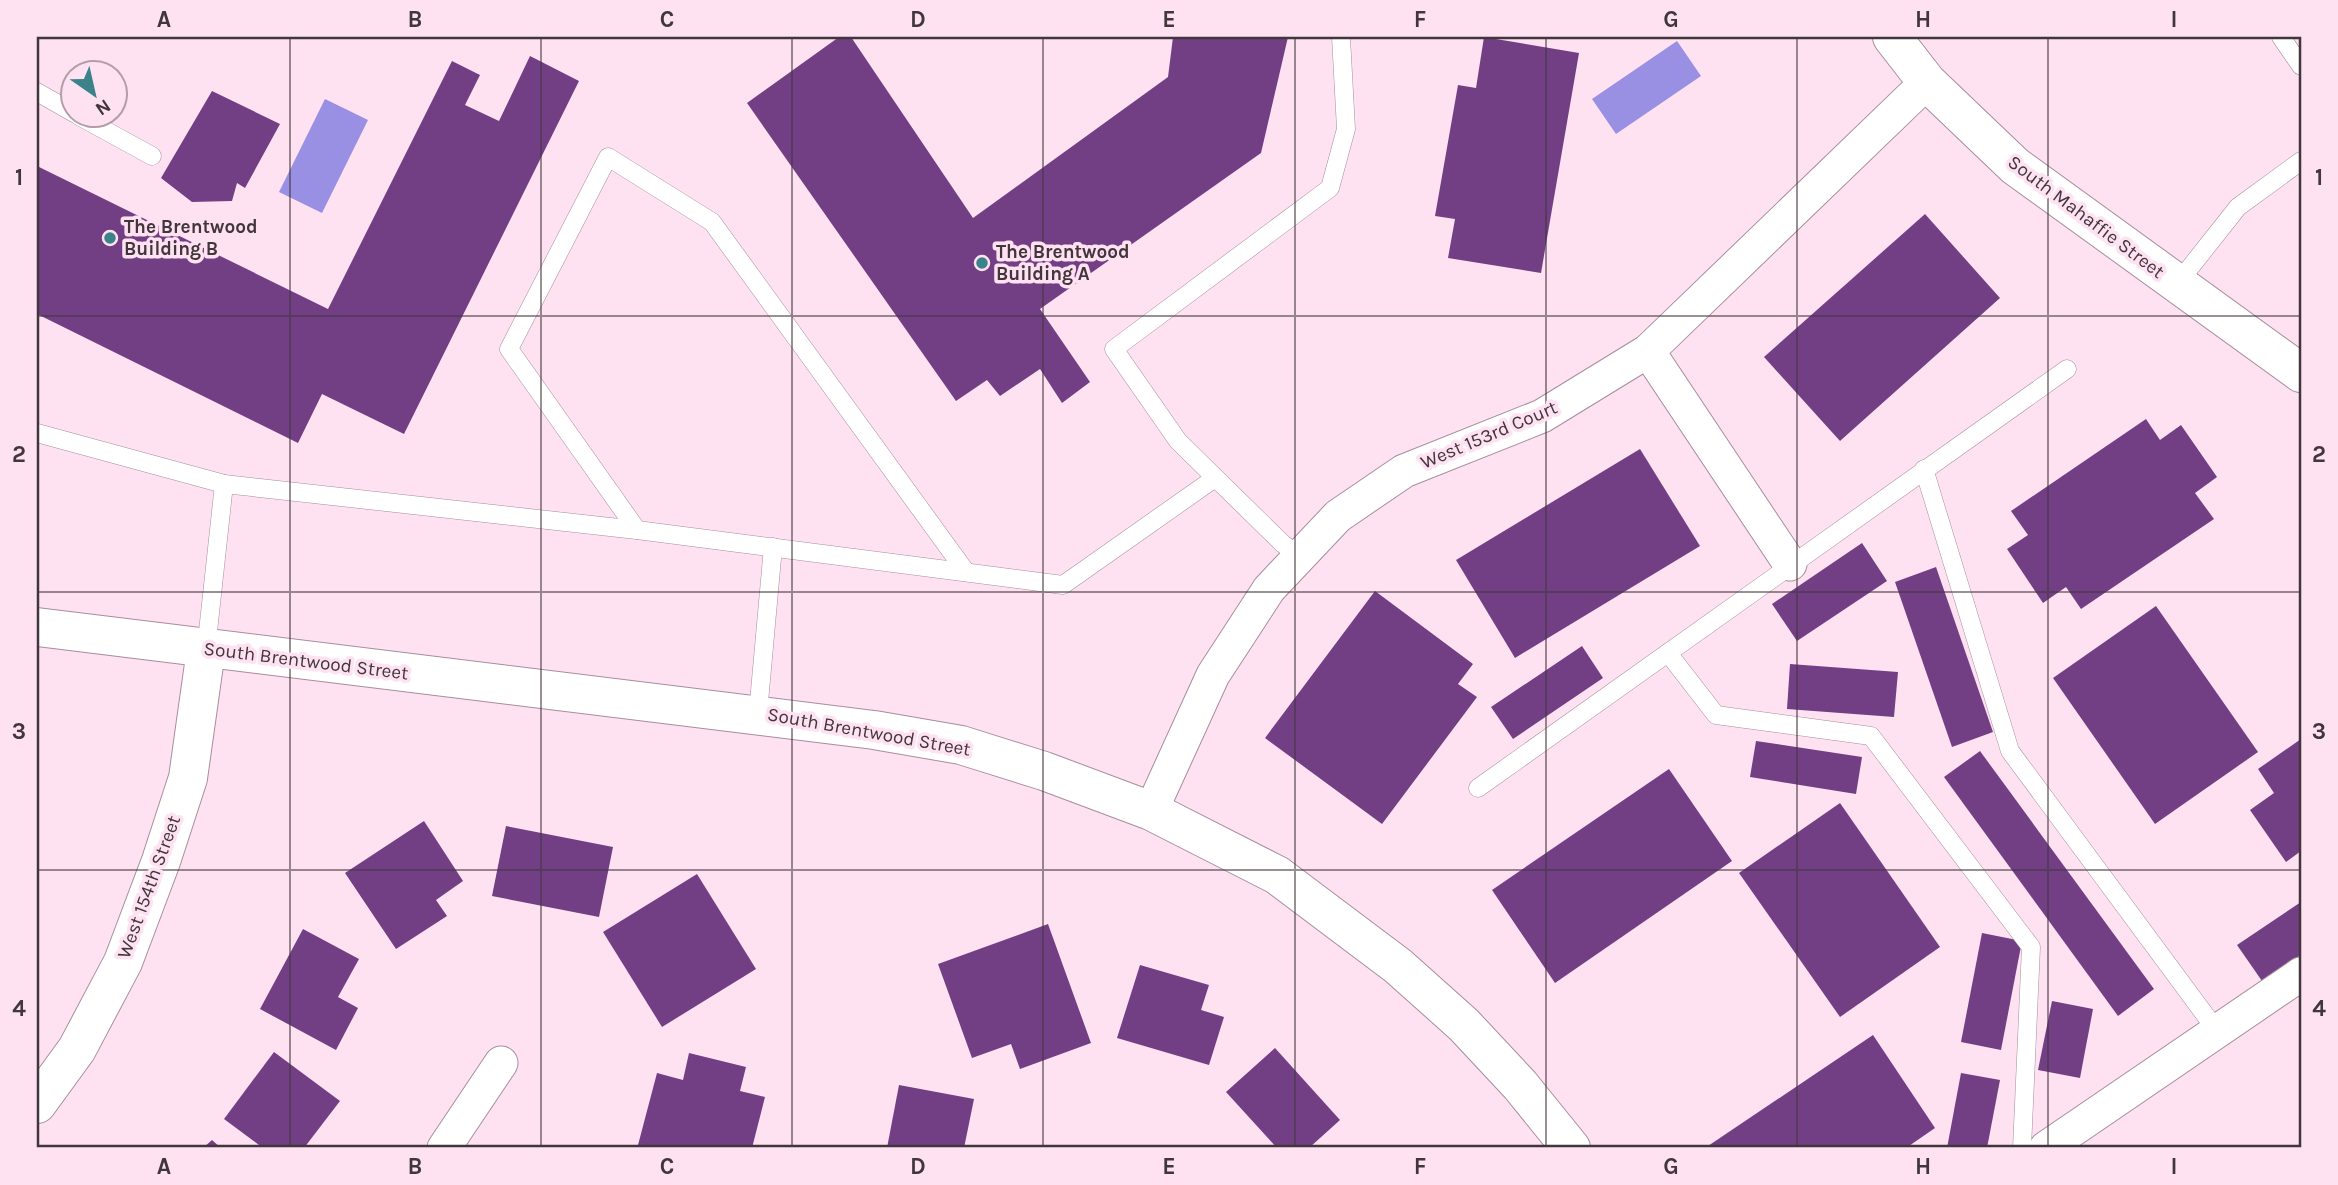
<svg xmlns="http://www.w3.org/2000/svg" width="2338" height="1185" viewBox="0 0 2338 1185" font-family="Karla,sans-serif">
<rect width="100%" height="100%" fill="#ffe2f2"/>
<g fill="#998fe3">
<polygon points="1677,41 1701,76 1616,134 1592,99"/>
<polygon points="325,99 368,120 322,213 279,192"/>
</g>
<g fill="#723f85">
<polygon points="839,37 851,37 973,218 1168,77 1173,37 1288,37 1261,153 1040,309 1090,382 1062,403 1040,369 1000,396 987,380 956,401 747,103"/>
<polygon points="1484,37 1579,53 1541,273 1448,258 1455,219 1435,216 1458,85 1476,88"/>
<polygon points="530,56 579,81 404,434 322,394 298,443 37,314 37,166 328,309 452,61 480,75 465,105 499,121"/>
<polygon points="212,91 280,124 245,188 237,183 232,201 192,202 161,178"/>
<polygon points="1925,214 2000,298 1840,441 1764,357"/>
<polygon points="2146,419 2160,440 2181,425 2217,477 2195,493 2214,519 2081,609 2066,587 2043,603 2007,549 2028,535 2011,511"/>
<polygon points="1640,449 1700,546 1515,658 1456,560"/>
<polygon points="1862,543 1887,581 1797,641 1772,604"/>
<polygon points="1936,567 1993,732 1952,747 1895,582"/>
<polygon points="1375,591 1473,664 1458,684 1477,697 1382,824 1265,738"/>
<polygon points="2156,606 2258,752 2155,824 2053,678"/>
<polygon points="1582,646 1603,678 1513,739 1491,707"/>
<polygon points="1790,664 1898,672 1894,717 1787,709"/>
<polygon points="2301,739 2301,851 2286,862 2250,810 2274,793 2258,769"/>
<polygon points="1756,741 1862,757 1856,794 1750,777"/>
<polygon points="1980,751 2154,989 2118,1016 1944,777"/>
<polygon points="1669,769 1732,861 1555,983 1492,890"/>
<polygon points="1840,803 1940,947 1840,1017 1739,873"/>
<polygon points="424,821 463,881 436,900 447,916 396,949 345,873"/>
<polygon points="506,826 613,847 599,917 492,896"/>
<polygon points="697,874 756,969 662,1027 603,932"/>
<polygon points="2301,902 2301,955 2262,981 2237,945"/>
<polygon points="1048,924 1091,1043 1020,1069 1011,1044 972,1058 938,964"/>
<polygon points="303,929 359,959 338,997 358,1008 336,1050 260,1009"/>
<polygon points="1982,933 2022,941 2001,1050 1961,1042"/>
<polygon points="1140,965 1209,985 1201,1010 1224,1017 1209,1065 1117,1038"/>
<polygon points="2052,1001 2093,1009 2080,1078 2038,1070"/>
<polygon points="1873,1035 1935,1128 1906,1148 1705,1148"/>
<polygon points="1275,1048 1340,1120 1309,1148 1277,1148 1226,1092"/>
<polygon points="274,1052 340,1101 304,1148 263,1148 224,1119"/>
<polygon points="689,1053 746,1067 740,1091 765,1097 752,1148 651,1148 638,1145 657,1073 683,1080"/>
<polygon points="1961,1073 2000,1080 1987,1148 1947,1148"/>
<polygon points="899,1085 974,1099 964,1148 887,1148"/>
<polygon points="212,1140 221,1148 203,1148"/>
</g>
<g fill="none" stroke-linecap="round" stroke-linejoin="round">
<defs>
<g id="lane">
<polyline points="2281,37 2301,66"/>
<polyline points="37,92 74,113"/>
<polyline points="79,116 152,156"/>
<polyline points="2177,284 2238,207 2301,161"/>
<polyline points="37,433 224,484 637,530 1063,585 1215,478"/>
<polyline points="1924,469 2010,751 2217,1031"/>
<polyline points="637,530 509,349 608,157 712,222 966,572"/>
<polyline points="1300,556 1283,544 1178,441 1114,349 1330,188 1346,129 1341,37"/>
<polyline points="206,650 224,484"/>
<polyline points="1668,653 1716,715 1871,736 2031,947 2022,1148"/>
<polyline points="758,713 773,547"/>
<polyline points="1478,788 2067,369"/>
</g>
<g id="street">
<polyline points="1648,351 1790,564"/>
<polyline points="1151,811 1213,675 1269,589 1338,516 1404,471 1542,416 1648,351 1927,82"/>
<polyline points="444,1148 501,1063"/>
<polyline points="2046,1148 2301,974"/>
</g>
<g id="secondary">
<polyline points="1892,37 1927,82 2015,166 2301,373"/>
<polyline points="37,627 874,730 961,745 1044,771 1151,811 1277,875 1398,966 1464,1025 1520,1085 1571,1148"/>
<polyline points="37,1104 77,1049 123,962 161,861 188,778 206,650"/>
</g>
</defs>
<use href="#lane" stroke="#a78d9b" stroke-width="19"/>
<use href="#street" stroke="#a78d9b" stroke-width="35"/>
<use href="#secondary" stroke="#a78d9b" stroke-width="40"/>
<use href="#lane" stroke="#fff" stroke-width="18"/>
<use href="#street" stroke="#fff" stroke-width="33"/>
<use href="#secondary" stroke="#fff" stroke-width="38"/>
</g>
<path fill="none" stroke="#41363c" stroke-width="2" stroke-opacity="0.55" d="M290,37V1148M541,37V1148M792,37V1148M1043,37V1148M1295,37V1148M1546,37V1148M1797,37V1148M2048,37V1148M37,316H2301M37,592H2301M37,870H2301"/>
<g fill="#3b828a" stroke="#ffe2f2" stroke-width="2.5">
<circle cx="110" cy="238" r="7"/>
<circle cx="982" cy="263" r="7"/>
</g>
<g text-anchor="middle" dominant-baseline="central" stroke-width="7" stroke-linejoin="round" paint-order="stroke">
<g font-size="19" fill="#41363c" stroke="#ffe2f2">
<text transform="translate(2086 217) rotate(37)">South Mahaffie Street</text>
<text transform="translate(1489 435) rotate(-23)">West 153rd Court</text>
<text transform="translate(306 661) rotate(7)">South Brentwood Street</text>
<text transform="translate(869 732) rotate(10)">South Brentwood Street</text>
<text transform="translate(149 887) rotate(-70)">West 154th Street</text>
</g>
<g font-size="19" font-weight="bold" fill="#41363c" stroke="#ffe2f2" text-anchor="start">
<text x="124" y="227">The Brentwood<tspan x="124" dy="22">Building B</tspan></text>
<text x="996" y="252">The Brentwood<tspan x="996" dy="22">Building A</tspan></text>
</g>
</g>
<rect width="2338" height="1185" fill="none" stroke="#ffe2f2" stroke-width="77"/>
<g transform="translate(94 94) rotate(146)"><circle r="33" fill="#ffe2f2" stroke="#b39da9" stroke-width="2"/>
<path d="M0-5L12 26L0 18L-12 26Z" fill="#3b828a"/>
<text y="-10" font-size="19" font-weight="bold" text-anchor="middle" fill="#41363c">N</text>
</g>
<rect x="38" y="38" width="2262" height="1108" fill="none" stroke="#41363c" stroke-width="2.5"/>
<g font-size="23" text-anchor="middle" font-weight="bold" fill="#41363c">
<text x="164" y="27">A</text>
<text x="415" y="27">B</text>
<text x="667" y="27">C</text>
<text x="918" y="27">D</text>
<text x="1169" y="27">E</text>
<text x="1420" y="27">F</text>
<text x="1671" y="27">G</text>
<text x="1923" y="27">H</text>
<text x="2174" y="27">I</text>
<text x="19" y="185">1</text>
<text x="2319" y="185">1</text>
<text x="19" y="462">2</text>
<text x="2319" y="462">2</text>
<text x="19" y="739">3</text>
<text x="2319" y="739">3</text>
<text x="19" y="1016">4</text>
<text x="2319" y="1016">4</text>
<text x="164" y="1174">A</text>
<text x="415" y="1174">B</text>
<text x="667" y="1174">C</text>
<text x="918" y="1174">D</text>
<text x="1169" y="1174">E</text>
<text x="1420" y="1174">F</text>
<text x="1671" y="1174">G</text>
<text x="1923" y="1174">H</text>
<text x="2174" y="1174">I</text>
</g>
</svg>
